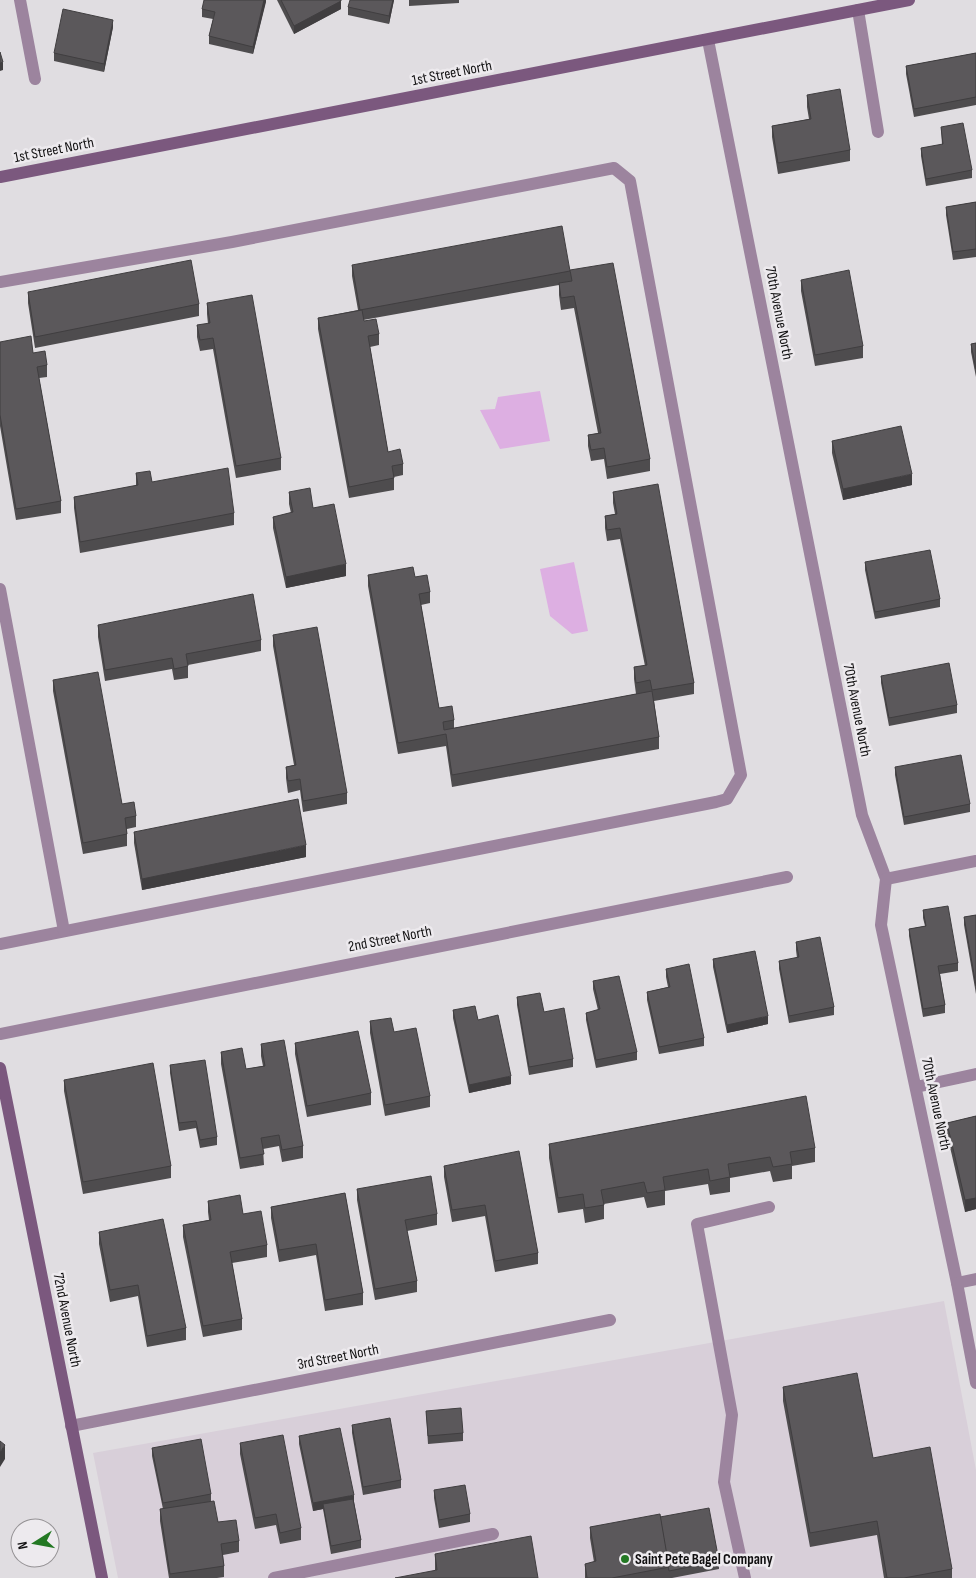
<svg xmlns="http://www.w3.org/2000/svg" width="976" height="1578" viewBox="0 0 976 1578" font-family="'Sofia Sans Condensed',sans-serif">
<rect width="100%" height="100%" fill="#e0dde1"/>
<polygon fill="#d8cfd9" points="944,1301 976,1470 976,1578 118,1578 93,1453"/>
<g fill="#ddafe2">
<polygon points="540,391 550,441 500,449 480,410 495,409 498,397"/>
<polygon points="574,562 588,631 572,634 550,616 540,569"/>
</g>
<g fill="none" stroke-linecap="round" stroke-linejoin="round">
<g stroke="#9c849e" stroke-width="12">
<polyline points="858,10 878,132"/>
<polyline points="0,282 232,242 614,168 630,181 741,775 727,799 716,802 0,944"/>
<polyline points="0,589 64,931"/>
<polyline points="916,1087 976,1074"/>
<polyline points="274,1578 493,1534"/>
<polyline points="745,1578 724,1482 732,1415 697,1224 769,1207"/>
</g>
<g stroke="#9c849e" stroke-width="12">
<polyline points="20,0 35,79"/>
<polyline points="708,40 862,815 886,879 881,925 957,1283 976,1383"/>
<polyline points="886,879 976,861"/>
<polyline points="0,1034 787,877"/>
<polyline points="957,1283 976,1279"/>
<polyline points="71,1426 610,1320"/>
</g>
<g stroke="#7b587e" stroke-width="12">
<polyline points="0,177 909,0"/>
<polyline points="0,1068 102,1578"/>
</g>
</g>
<g fill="#4e4c4e">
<polygon points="266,0 253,54 209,44 209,36 213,19 202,17 202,9"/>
<polygon points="277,0 341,0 341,9 294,34"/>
<polygon points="394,0 389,24 348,15 348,7"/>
<polygon points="409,0 459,0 459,3 409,6"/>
<polygon points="113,27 104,72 54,61 54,53"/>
<polygon points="976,53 976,105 914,117 906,74 906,66"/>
<polygon points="807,95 850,150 850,161 778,174 772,137 772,126 809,119 807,107"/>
<polygon points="941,127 972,170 972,178 926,186 921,156 921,148 942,145"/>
<polygon points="976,202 976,257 953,260 946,215 946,207"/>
<polygon points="352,265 570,271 570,282 570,270 650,459 650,471 607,479 604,459 591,461 588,446 588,435 598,433 574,308 561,310 559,295 559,285 363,320 379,334 379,345 370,347 388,452 403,464 403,475 394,477 394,490 349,498 318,329 318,318 358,310 352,276"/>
<polygon points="801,280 863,346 863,358 815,366 801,291"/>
<polygon points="28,292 199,304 199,316 35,348 28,303"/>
<polygon points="207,303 281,458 281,470 236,478 213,349 200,351 197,337 197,325 208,324 207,314"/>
<polygon points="0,342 33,353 47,365 47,377 39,378 61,501 61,513 16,520 0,426"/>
<polygon points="976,343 976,377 971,352 971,344"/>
<polygon points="832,441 912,485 843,500 832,453"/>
<polygon points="136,473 152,482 234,513 234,525 80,553 74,508 74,497 136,486"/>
<polygon points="289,492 313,508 346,576 286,588 273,528 273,517 291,513 289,504"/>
<polygon points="613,492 694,683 694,694 654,701 659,737 659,749 452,787 446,746 398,754 368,586 368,575 415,577 430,592 430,603 421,605 439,708 454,720 454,728 636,694 634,679 634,667 645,666 620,539 607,541 605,528 605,516 615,514 613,503"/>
<polygon points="865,562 940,599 940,607 875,619 865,570"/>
<polygon points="98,625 261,640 261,651 188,665 188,678 174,680 172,669 105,681 98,637"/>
<polygon points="273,635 347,793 347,804 303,812 300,790 288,793 286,778 286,767 294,765 273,646"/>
<polygon points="881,676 957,705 957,713 889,726 881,683"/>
<polygon points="53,680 122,804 136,816 136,827 127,829 127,846 83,854 53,691"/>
<polygon points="895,767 970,804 970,812 904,825 895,775"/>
<polygon points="134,832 306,857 142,890 134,843"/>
<polygon points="923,910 958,963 958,971 940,974 945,1005 945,1013 923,1017 909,936 909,929 925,926 923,918"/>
<polygon points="976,915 976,994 964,925 964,917"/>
<polygon points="796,942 834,1007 834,1015 789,1023 779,969 779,961 797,958 796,950"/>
<polygon points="713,959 768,1024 727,1033 713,967"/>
<polygon points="666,969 704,1038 704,1046 659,1054 647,1000 647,992 668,987 666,977"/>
<polygon points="593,981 637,1052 637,1060 596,1068 586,1020 586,1013 598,1010 593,989"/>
<polygon points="517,997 573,1059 573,1067 529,1075 517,1005"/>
<polygon points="453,1010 478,1020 511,1084 469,1093 453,1018"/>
<polygon points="370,1021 430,1096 430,1107 385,1116 370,1033"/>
<polygon points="295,1043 371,1093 371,1105 307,1117 295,1054"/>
<polygon points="261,1044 303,1146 303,1158 282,1162 279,1146 263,1149 264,1165 240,1169 221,1064 221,1052 246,1069 263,1066 261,1056"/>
<polygon points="170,1065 217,1137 217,1145 200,1148 196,1128 179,1131 170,1073"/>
<polygon points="64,1080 171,1166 171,1178 83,1194 64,1091"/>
<polygon points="976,1116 976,1209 965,1212 947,1134 947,1123"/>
<polygon points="549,1144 815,1148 815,1162 792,1166 792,1179 773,1182 770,1171 730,1178 730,1192 710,1195 708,1184 665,1191 665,1205 647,1208 644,1197 604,1204 604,1219 585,1223 583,1209 558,1213 549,1158"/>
<polygon points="444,1166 538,1253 538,1264 495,1272 485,1216 452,1222 444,1177"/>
<polygon points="357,1189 437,1214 437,1225 407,1231 417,1281 417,1292 375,1300 357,1200"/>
<polygon points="345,1193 363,1293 363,1305 325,1311 316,1255 279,1262 271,1218 271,1207"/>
<polygon points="208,1201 243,1214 267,1245 267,1257 232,1263 242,1319 242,1330 203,1337 183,1237 183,1225 209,1220 208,1212"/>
<polygon points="99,1232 186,1328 186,1340 147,1347 138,1296 110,1302 99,1244"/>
<polygon points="783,1387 873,1458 952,1569 952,1578 884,1578 877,1535 810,1547 783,1401"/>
<polygon points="426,1411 463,1433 463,1441 428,1444"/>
<polygon points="352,1425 401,1480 401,1488 363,1495 352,1433"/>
<polygon points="299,1436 354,1502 361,1540 361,1548 331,1554 323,1509 313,1511 299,1444"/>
<polygon points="240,1443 301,1528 301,1540 280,1544 276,1525 255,1529 240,1454"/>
<polygon points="152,1448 211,1494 211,1501 218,1522 239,1541 239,1552 223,1555 224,1566 224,1577 217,1578 169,1578 160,1521 160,1509 163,1509 152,1456"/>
<polygon points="434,1490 470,1514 470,1522 439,1528 434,1498"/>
<polygon points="660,1517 719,1561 719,1569 672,1578 585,1578 585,1564 594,1562 590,1538 590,1527"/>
<polygon points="435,1554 538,1578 435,1570"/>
</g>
<g fill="#403e40">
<polygon points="264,0 266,0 266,2 253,54 253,47"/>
<polygon points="393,0 394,0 389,24 389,16"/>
<polygon points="341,1 341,9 294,34 294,26"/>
<polygon points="113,20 113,27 104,72 104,64"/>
<polygon points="3,62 3,70 0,71 0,63"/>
<polygon points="912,474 912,485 843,500 843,489"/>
<polygon points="346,564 346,576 286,588 286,577"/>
<polygon points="306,845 306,857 142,890 142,879"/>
<polygon points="768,1016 768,1024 727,1033 727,1025"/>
<polygon points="511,1076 511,1084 469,1093 469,1085"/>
<polygon points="976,1198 976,1209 965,1212 965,1200"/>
<polygon points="5,1445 5,1459 0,1467 0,1452"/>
<polygon points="354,1495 354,1503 323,1504 323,1509 313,1511 313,1503"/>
</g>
<g fill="#5b585b" stroke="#403e40">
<polygon points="204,0 264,0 253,47 209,36 215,12 202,9"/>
<polygon points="281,0 341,0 341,1 294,26"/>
<polygon points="350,0 393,0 389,16 348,7"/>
<polygon points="63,9 113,20 104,64 54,53"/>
<polygon points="0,52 3,62 0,63"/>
<polygon points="976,53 976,97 914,109 906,66"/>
<polygon points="840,89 850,150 778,163 772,126 811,119 807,95"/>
<polygon points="963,123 972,170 926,179 921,148 943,144 941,127"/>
<polygon points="976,202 976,249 953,252 946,207"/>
<polygon points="562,226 570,271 360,310 352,265"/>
<polygon points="191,260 199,304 35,337 28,292"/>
<polygon points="613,263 650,459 607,467 604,448 591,450 588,435 601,433 574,296 561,298 559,283 572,281 570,270"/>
<polygon points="849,270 863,346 815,355 801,280"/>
<polygon points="252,295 281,458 236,466 213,338 200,340 197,325 210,323 207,303"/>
<polygon points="362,310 364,321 376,319 379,334 368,336 388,452 400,449 403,464 392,466 394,478 349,487 318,318"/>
<polygon points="31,336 33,353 45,351 47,365 37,367 61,501 16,509 0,415 0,342"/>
<polygon points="976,343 976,369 971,344"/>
<polygon points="901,426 912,474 843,489 832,441"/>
<polygon points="228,468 234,513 80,542 74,497 138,485 136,473 150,471 152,482"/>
<polygon points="658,484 694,683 652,690 650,680 636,683 634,667 647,665 620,528 607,530 605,516 617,514 613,492"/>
<polygon points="310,488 313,508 334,504 346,564 286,577 273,517 293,512 289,492"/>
<polygon points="930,550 940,599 875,612 865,562"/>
<polygon points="413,567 415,577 427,575 430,592 419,594 439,708 452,706 454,720 443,722 444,730 652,691 659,737 452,775 446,734 398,743 368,575"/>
<polygon points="253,594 261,640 186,654 188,666 174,669 172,658 105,670 98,625"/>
<polygon points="317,627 347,793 303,801 300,779 288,781 286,767 296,765 273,635"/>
<polygon points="949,663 957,705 889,718 881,676"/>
<polygon points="98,672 122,804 134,802 136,816 125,818 127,834 83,843 53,680"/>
<polygon points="961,755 970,804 904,817 895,767"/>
<polygon points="298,799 306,845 142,879 134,832"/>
<polygon points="948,906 958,963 938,966 945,1005 923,1009 909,929 926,926 923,910"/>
<polygon points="976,915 976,986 964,917"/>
<polygon points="820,937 834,1007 789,1016 779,961 799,957 796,942"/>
<polygon points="755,951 768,1016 727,1025 713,959"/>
<polygon points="689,964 704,1038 659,1047 647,992 670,987 666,969"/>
<polygon points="619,976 637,1052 596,1060 586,1013 600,1009 593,981"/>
<polygon points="540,993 544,1012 564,1008 573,1059 529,1067 517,997"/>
<polygon points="475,1006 478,1020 498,1015 511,1076 469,1085 453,1010"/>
<polygon points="391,1018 394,1032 416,1028 430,1096 385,1105 370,1021"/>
<polygon points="358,1031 371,1093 307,1106 295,1043"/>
<polygon points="284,1040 303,1146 282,1150 279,1135 261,1138 264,1154 240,1158 221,1052 242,1048 246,1069 265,1066 261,1044"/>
<polygon points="205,1060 217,1137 200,1140 196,1121 179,1123 170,1065"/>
<polygon points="153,1063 171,1166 83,1182 64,1080"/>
<polygon points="806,1096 815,1148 790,1152 792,1164 773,1167 770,1157 728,1164 730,1177 710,1181 708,1169 663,1177 665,1190 647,1193 644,1182 601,1190 604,1205 585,1208 583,1194 558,1198 549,1144"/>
<polygon points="976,1116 976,1198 965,1200 947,1123"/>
<polygon points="519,1151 538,1253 495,1261 485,1205 452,1210 444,1166"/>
<polygon points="431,1176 437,1214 405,1220 417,1281 375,1289 357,1189"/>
<polygon points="345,1193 363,1293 325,1300 316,1244 279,1250 271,1207"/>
<polygon points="240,1195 243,1214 261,1211 267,1245 230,1252 242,1319 203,1326 183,1225 211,1220 208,1201"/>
<polygon points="163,1219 186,1328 147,1336 138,1285 110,1290 99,1232"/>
<polygon points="857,1373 873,1458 930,1447 952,1569 904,1578 887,1578 877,1521 810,1533 783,1387"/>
<polygon points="461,1408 463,1433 428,1436 426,1411"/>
<polygon points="390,1418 401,1480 363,1487 352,1425"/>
<polygon points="340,1428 354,1495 313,1503 299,1436"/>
<polygon points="283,1435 301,1528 280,1533 276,1514 255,1518 240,1443"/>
<polygon points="201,1439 211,1494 163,1503 152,1448"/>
<polygon points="0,1441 5,1445 0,1452"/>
<polygon points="465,1485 470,1514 439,1520 434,1490"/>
<polygon points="353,1499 361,1540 331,1546 323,1504"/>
<polygon points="214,1501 218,1522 236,1520 239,1541 221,1544 224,1566 170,1574 160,1509"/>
<polygon points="709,1508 719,1561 669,1571 660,1517"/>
<polygon points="660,1514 669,1567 612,1578 587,1578 585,1564 596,1561 590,1527"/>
<polygon points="531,1536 538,1578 395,1578 437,1570 435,1554"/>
</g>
<circle fill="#237823" stroke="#edeaee" stroke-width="2" cx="625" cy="1559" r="5"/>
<g text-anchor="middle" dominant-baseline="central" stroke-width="5" stroke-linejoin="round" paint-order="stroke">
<g font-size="15" fill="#100f10" stroke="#edeaee">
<text transform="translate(452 73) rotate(-11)">1st Street North</text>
<text transform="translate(54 150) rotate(-11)">1st Street North</text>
<text transform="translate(779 313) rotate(79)">70th Avenue North</text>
<text transform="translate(857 710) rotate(79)">70th Avenue North</text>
<text transform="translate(390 939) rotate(-11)">2nd Street North</text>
<text transform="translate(936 1104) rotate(78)">70th Avenue North</text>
<text transform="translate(67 1320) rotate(79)">72nd Avenue North</text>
<text transform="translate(338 1357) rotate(-11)">3rd Street North</text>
</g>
<g font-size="15" font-weight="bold" fill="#100f10" stroke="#edeaee" text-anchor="start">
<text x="635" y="1559">Saint Pete Bagel Company</text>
</g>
</g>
<g transform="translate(35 1543) rotate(259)"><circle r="24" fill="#edeaee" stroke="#959295"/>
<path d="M0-4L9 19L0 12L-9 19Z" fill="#237823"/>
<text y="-8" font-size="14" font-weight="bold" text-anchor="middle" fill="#100f10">N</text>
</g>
</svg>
